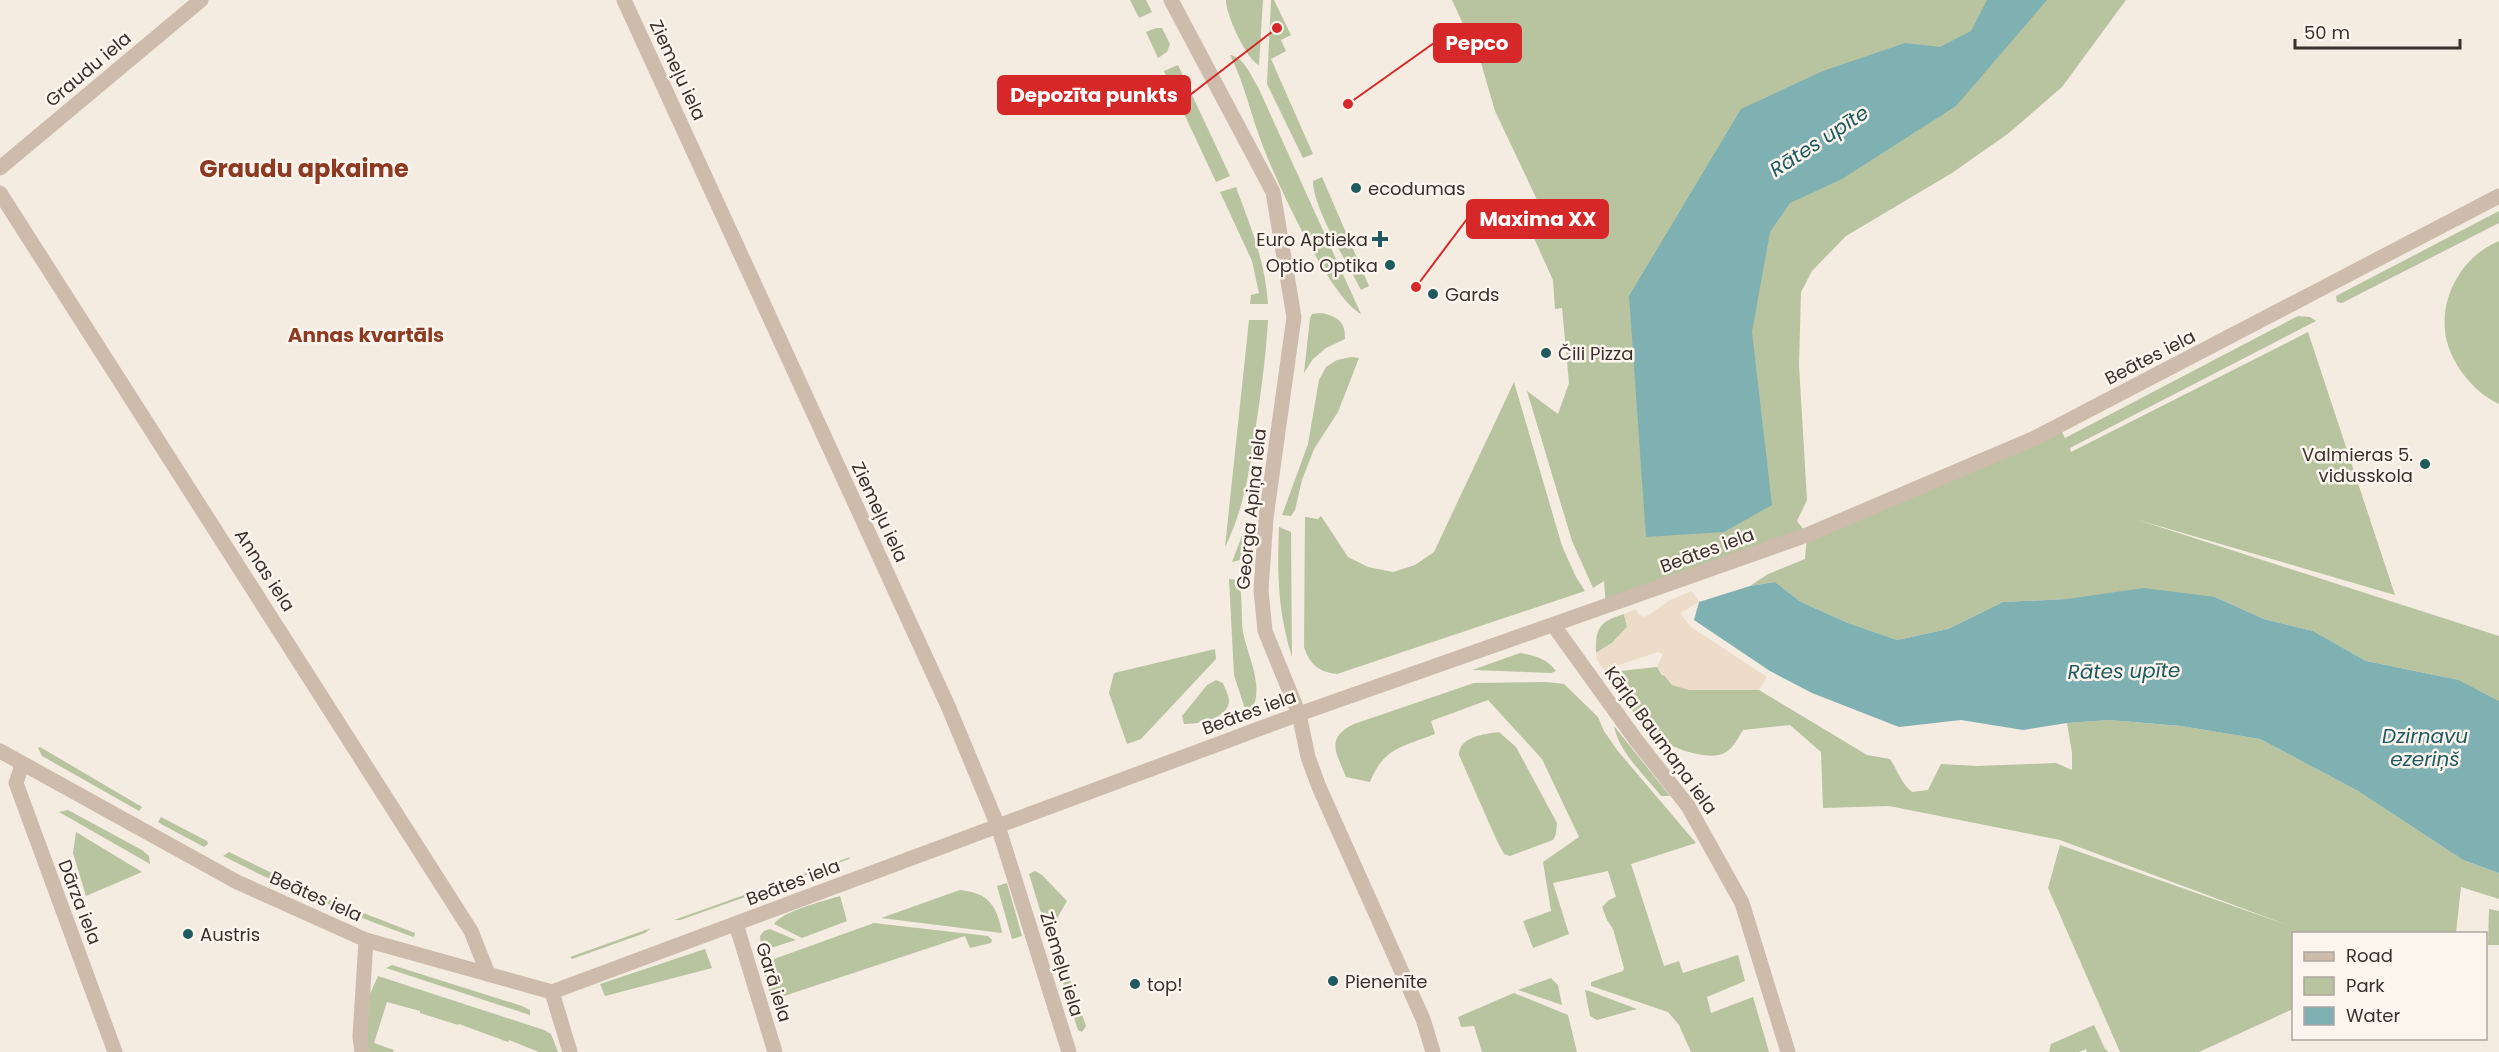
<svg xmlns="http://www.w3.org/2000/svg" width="2499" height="1052" viewBox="0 0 2499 1052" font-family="Poppins,sans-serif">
<rect width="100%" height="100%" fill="#f4ebe1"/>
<g fill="#b8c4a0">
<polygon points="1130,0 1146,0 1152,12 1139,18"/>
<path d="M1226,0H1263L1259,65C1247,61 1225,13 1226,0Z"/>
<polygon points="1271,0 1274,0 1291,35 1281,40 1286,51 1271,59 1313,154 1303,158 1267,84"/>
<polygon points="1452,0 2126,0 2062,87 2009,133 1952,173 1846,236 1812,271 1801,292 1799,365 1807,500 1797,521 1808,535 2059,426 2065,438 2298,316 2310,317 2316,321 2070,448 2071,452 2308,332 2395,595 2135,519 2499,636 2499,701 2459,680 2366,661 2313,631 2264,619 2215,597 2067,599 2003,602 1948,629 1897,640 1848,623 1801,602 1775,582 1750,586 1768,574 1805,559 1807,535 1606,607 1604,581 1593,588 1572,541 1527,391 1558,414 1569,383 1562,308 1555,309 1553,280 1532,234 1555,224 1549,225 1495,111 1481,63"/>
<polygon points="1156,28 1162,28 1170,44 1167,52 1158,58 1146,32"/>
<path d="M1230,55C1244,57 1251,76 1258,87L1361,314C1329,297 1274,177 1261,141C1250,112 1244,82 1230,55Z"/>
<polygon points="1178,65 1230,176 1216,182 1164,71"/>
<path d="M1322,177L1369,286L1361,290C1348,264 1313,208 1313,181Z"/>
<path d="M1236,187C1251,228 1265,260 1268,304H1250L1251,295L1259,293L1252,261L1220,192Z"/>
<polygon points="2499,211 2499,223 2342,303 2337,302 2336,296"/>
<path d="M2499,241V404C2473,392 2448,361 2445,331C2441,294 2464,255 2499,241Z"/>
<path d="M1321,313C1337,316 1346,322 1345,339L1326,348L1313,359L1304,373L1310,318L1312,314Z"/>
<path d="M1249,320H1268C1266,356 1261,391 1256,426C1250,468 1244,509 1225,547Z"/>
<polygon points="1351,357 1359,358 1338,412 1314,449 1302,480 1295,510 1291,516 1282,515 1308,444 1319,380 1326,367 1337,360"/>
<path d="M1514,382L1562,546L1576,577L1585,591L1337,674C1319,672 1310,665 1304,647L1305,517L1318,519L1321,516L1348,557L1368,567L1393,572L1415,565L1434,552Z"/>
<polygon points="1247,523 1250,524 1244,559 1232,562"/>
<path d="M1279,527L1291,532L1292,657C1278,613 1277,573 1279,527Z"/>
<path d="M1229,579L1238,580C1243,588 1241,620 1243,632C1247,653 1259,676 1256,697C1255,704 1252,709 1246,712L1234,675Z"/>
<path d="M1624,614L1627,627L1612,643L1596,653C1595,627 1600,622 1624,614Z"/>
<polygon points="1215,649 1216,659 1141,739 1127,744 1109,693 1114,673"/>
<path d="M1520,653C1536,656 1546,658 1556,671L1551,673L1472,670Z"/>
<path d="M1657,667L1662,675L1748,690H1759L1867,755L1890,759C1898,771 1901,783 1912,792L1928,790L1941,764L1977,766L2056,763L2072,770V753L2067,723L2109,720L2181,726L2260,739L2358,791L2463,860L2499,873V899L2461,887L2456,933L2294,934L2293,1009L2199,1052H2120L2048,888L2060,845L2293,927L2060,840L1889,806L1823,808L1821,752L1790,725L1743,730C1738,738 1734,747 1726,752C1711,763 1668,747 1656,736C1636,720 1623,697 1610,676L1620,671Z"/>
<path d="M1216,680L1223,683C1225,689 1229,695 1229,701C1228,719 1198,724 1184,724L1182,716L1207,685Z"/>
<path d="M1546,682L1564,684L1598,717L1604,731L1617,750L1696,843L1631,864L1664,966L1679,961L1683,973L1738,955L1745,981L1707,997L1711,1013L1753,997L1769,1052H1691L1679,1025L1668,1012L1591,986V982L1623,971L1624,968L1613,929L1607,920L1602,907L1609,900L1616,897L1608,871L1553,883L1569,934L1533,948L1523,921L1551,911L1543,862L1579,837L1542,759L1488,700L1431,721L1435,734C1403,747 1384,747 1370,782L1346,777C1336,752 1325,738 1354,724L1474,683Z"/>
<path d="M1614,726L1670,796H1661C1645,775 1619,753 1614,726Z"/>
<path d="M1499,732L1516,747L1557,823L1556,834L1553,840L1510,856L1504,854L1497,841L1459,755C1459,737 1484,734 1499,732Z"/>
<polygon points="40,747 137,804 142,807 139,811 42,756 38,748"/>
<polygon points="68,810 142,850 149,856 150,864 59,812"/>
<polygon points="161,817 207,841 208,844 204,847 161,824 158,822"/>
<polygon points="76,832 142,872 86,896 73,853"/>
<path d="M229,852L317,895L415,933V935L413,937C348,913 285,888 223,856Z"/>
<polygon points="850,857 849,859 798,878 792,878"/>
<polygon points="1035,871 1042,875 1067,901 1051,929 1045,926 1029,874"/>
<polygon points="1007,883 1022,936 1012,939 997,886"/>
<path d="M960,890C989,893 997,906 1002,933L881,918Z"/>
<polygon points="750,893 751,895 680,920 674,920"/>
<path d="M840,896L847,921L802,938L774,924C783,911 824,901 840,896Z"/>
<polygon points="2489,909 2499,911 2499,945 2488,945"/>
<polygon points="874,923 988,936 992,940 991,943 970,948 965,936 772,1000 762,967 763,963"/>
<polygon points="651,928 645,933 572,959 570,957"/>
<polygon points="770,929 796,940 761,951 760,936 764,931"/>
<polygon points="705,949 712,968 605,996 600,984"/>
<polygon points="1060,957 1063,959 1086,1026 1082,1032 1078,1030 1058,967 1056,960"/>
<polygon points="392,965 522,1006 530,1010 530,1015 386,968"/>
<polygon points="378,976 544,1030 551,1034 558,1052 539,1052 509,1040 508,1042 459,1024 458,1025 420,1013 420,1011 387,1002 374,1043 394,1050 393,1052 368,1052 365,1005"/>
<polygon points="1551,978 1558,985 1562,1005 1518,990"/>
<polygon points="1585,990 1589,991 1637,1009 1597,1020 1590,1016"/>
<polygon points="1514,993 1568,1015 1577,1052 1482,1052 1474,1026 1461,1027 1458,1017"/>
<polygon points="2094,1025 2105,1049 2109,1052 2087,1052 2086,1049 2079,1052 2049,1052 2051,1044"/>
</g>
<polygon fill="#ecdcc8" points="1692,591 1699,602 1680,613 1691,627 1767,677 1759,690 1689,690 1672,685 1657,667 1663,654 1658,652 1604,670 1597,660 1596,653 1612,643 1627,627 1624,614 1636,609 1638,614 1643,617 1649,615 1670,600"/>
<g fill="#7fb0b2">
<polygon points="1987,0 2047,0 1956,106 1842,179 1790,203 1770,232 1752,332 1772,505 1724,532 1646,537 1629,296 1741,109 1823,71 1905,43 1940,47 1971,31"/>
<polygon points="1775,582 1801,602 1848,623 1897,640 1948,629 2003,602 2067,599 2144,588 2215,597 2264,619 2313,631 2366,661 2459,680 2499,701 2499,873 2463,860 2358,791 2260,739 2181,726 2109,720 2067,723 2023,730 1961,720 1899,727 1812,693 1770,671 1694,620 1699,602 1750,586"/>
</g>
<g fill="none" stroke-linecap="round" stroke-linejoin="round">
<g stroke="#cdbbac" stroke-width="15">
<polyline points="624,0 948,706 998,826 1069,1052"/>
<polyline points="1171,0 1273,192 1294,317 1266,518 1261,590 1265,631 1299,714 1308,757 1319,787 1423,1019 1433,1052"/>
<polyline points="0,168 201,0"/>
<polyline points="0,193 471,931 488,974"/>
<polyline points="1554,626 1636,740 1688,806 1742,903 1788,1052"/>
<polyline points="0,751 237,882 366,940 552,992 1299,714 1807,535 2035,438 2499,196"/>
<polyline points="22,765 16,783 115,1052"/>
<polyline points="736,924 775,1052"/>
<polyline points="552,992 570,1052"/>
<polyline points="362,1052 360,1037 366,940"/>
</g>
</g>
<g fill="#1f5a5e" stroke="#fbf5ee" stroke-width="2">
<circle cx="1356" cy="188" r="6"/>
<path d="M1377 230h6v6h6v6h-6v6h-6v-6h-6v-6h6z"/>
<circle cx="1390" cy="265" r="6"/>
<circle cx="1433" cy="294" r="6"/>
<circle cx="1546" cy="353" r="6"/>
<circle cx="2425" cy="464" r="6"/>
<circle cx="188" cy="934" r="6"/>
<circle cx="1333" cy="981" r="6"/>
<circle cx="1135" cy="984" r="6"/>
</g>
<g text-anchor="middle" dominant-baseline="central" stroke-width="5" stroke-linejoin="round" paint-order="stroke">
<g font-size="18" fill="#3b302b" stroke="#fbf5ee">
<text transform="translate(88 69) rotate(-40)">Graudu iela</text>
<text transform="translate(678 70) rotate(65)">Ziemeļu iela</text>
<text transform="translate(2150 357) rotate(-27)">Beātes iela</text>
<text transform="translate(1251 509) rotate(-84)">Georga Apiņa iela</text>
<text transform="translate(880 512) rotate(65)">Ziemeļu iela</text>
<text transform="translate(1707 550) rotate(-20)">Beātes iela</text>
<text transform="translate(265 570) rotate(57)">Annas iela</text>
<text transform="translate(1249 712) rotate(-20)">Beātes iela</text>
<text transform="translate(1661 740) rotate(54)">Kārļa Baumaņa iela</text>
<text transform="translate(793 882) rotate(-21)">Beātes iela</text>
<text transform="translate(316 896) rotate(24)">Beātes iela</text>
<text transform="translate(80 902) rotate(69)">Dārza iela</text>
<text transform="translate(1062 964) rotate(73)">Ziemeļu iela</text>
<text transform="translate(774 982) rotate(73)">Garā iela</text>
</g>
<g font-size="18" fill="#3b302b" stroke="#fbf5ee" text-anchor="start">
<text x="1368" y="188">ecodumas</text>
<text x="1368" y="239" text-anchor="end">Euro Aptieka</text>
<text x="1378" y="265" text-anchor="end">Optio Optika</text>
<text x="1445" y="294">Gards</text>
<text x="1558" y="353">Čili Pizza</text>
<text x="2413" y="454" text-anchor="end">Valmieras 5.<tspan x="2413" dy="21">vidusskola</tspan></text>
<text x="200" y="934">Austris</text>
<text x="1345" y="981">Pienenīte</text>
<text x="1147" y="984">top!</text>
</g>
<g font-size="20" font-style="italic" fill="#1f5a5e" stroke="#fbf5ee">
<text transform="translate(1819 141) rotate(-33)">Rātes upīte</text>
<text transform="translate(2124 671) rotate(-1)">Rātes upīte</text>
<text x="2425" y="736">Dzirnavu<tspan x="2425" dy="23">ezeriņš</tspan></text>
</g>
<g font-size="20" font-weight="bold" fill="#8c3b22" stroke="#fbf5ee">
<text x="366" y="335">Annas kvartāls</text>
</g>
<g font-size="24" font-weight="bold" fill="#8c3b22" stroke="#fbf5ee">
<text x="304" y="168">Graudu apkaime</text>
</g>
</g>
<path fill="none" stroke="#d62828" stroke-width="2" d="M1348 104L1434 43M1277 28L1190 95M1416 287L1467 219"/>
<g fill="#d62828" stroke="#fbf5ee" stroke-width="2">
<circle cx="1348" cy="104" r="6"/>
<circle cx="1277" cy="28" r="6"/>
<circle cx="1416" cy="287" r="6"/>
</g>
<g fill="#d62828" stroke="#d62828" stroke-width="2">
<rect x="1434" y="24" width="87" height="38" rx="6"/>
<rect x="998" y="76" width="192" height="38" rx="6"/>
<rect x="1467" y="200" width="141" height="38" rx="6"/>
</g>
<g font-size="20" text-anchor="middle" font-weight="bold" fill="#fff">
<text x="1477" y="50">Pepco</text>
<text x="1094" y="102">Depozīta punkts</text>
<text x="1538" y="226">Maxima XX</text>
</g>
<rect x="2292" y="932" width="195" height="108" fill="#fbf5ee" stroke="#aea6a0" stroke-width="1.5"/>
<rect x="2304" y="952" width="30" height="9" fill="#cdbbac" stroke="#aea6a0" stroke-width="1.5"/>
<text x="2346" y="962" font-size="18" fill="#3b302b">Road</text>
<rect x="2304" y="977" width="30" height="18" fill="#b8c4a0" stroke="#aea6a0" stroke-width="1.5"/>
<text x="2346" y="992" font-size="18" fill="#3b302b">Park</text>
<rect x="2304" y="1007" width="30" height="18" fill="#7fb0b2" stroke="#aea6a0" stroke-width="1.5"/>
<text x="2346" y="1022" font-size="18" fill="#3b302b">Water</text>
<path d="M2295 39v9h165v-9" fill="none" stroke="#3b302b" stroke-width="3"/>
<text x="2304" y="39" font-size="18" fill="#3b302b" stroke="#fbf5ee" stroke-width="4.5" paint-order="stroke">50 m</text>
</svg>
